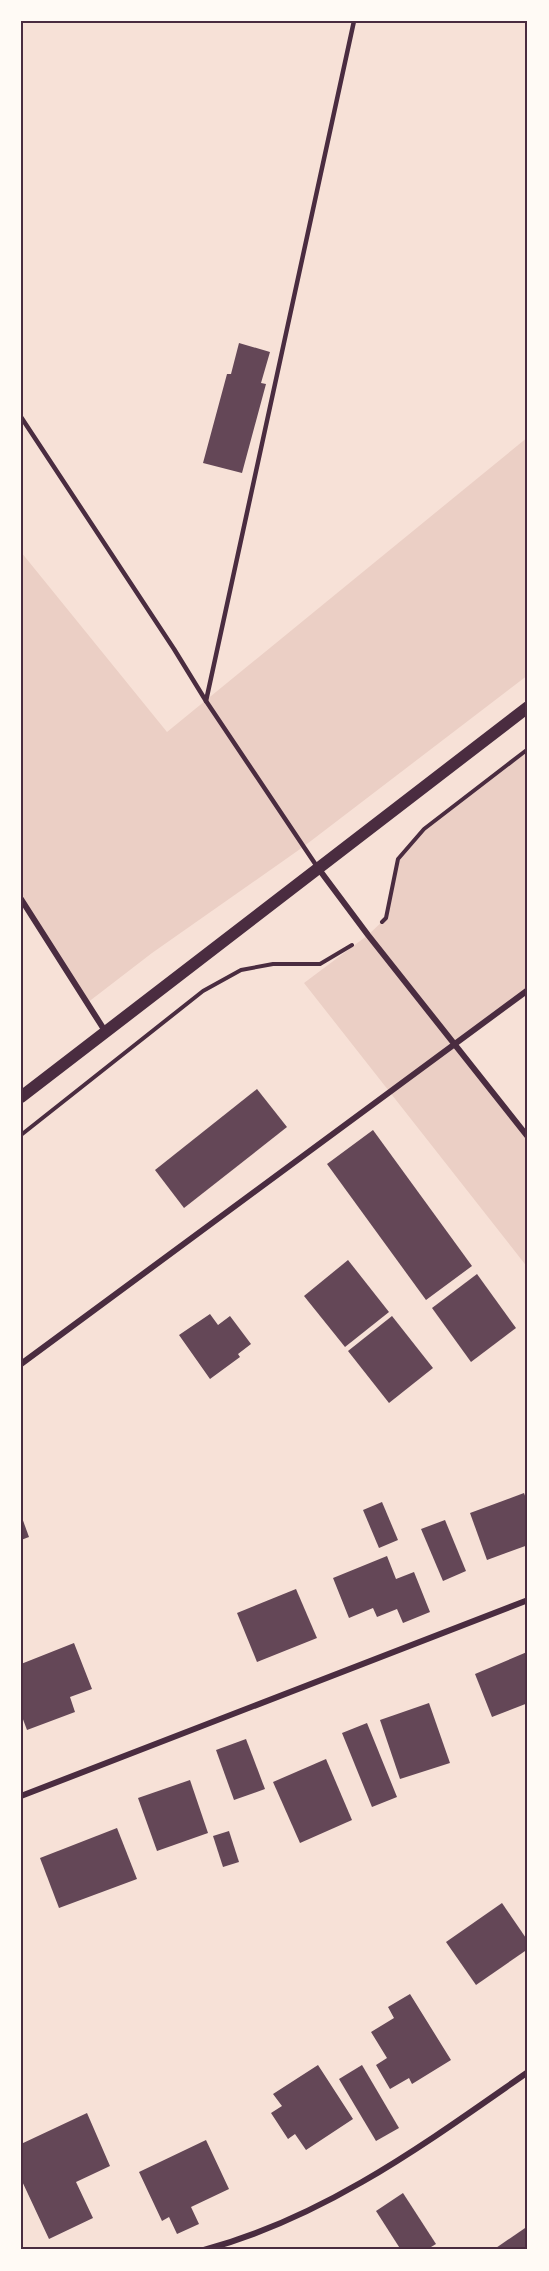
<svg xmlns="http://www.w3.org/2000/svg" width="549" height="2271" viewBox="0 0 549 2271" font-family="Rubik,sans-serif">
<rect width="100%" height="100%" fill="#f7e1d7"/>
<g fill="#ebcfc5">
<polygon points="528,437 528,675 303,847 152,953 87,1003 21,899 21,552 167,732"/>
<polygon points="528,749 528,990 456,1044 528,1137 528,1268 304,983 368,935 386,918 398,859 424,829"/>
</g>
<g fill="#644757">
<polygon points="239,343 270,352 261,383 266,384 242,473 203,463 227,374 231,374"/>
<polygon points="257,1089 287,1127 184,1208 155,1170"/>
<polygon points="373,1130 472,1266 426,1300 327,1164"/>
<polygon points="348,1260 389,1312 345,1347 304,1296"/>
<polygon points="477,1274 516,1328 471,1362 432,1308"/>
<polygon points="210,1314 218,1325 230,1316 251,1344 238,1354 240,1357 210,1379 179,1335"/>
<polygon points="392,1316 433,1368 389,1403 348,1351"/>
<polygon points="524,1493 528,1504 528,1545 487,1560 470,1513"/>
<polygon points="382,1502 398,1540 379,1548 363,1510"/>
<polygon points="21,1515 29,1537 21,1540"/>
<polygon points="445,1520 466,1571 443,1581 421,1529"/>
<polygon points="387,1556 396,1579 414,1572 430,1612 403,1623 397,1609 377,1617 373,1608 349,1618 333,1578"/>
<polygon points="296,1589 317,1638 257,1662 237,1613"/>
<polygon points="74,1643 92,1689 70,1697 75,1712 27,1730 21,1714 21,1664"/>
<polygon points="527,1652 528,1703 492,1717 475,1674"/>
<polygon points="429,1703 450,1763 400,1779 380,1720"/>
<polygon points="367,1723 397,1797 372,1807 342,1733"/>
<polygon points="246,1739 265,1789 234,1800 216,1750"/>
<polygon points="326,1759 352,1820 300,1843 273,1782"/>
<polygon points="190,1780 208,1833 157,1851 138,1798"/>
<polygon points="117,1828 137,1879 59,1908 40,1858"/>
<polygon points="229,1831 239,1862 223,1867 213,1836"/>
<polygon points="502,1903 528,1941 528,1949 476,1985 446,1942"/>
<polygon points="410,1994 451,2060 412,2084 409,2078 390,2089 376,2065 387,2058 371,2032 394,2018 388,2007"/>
<polygon points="318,2065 353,2119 306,2150 295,2134 288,2139 271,2113 282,2106 273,2094"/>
<polygon points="362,2065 399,2128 376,2141 339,2079"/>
<polygon points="87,2113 110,2166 76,2182 93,2218 49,2239 21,2179 21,2144"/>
<polygon points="206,2140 229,2189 191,2207 199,2224 177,2234 169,2217 162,2221 139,2172"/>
<polygon points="403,2193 436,2244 426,2250 401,2250 376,2211"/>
<polygon points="528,2226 528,2250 493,2250"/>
</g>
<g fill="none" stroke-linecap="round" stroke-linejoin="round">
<g stroke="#4a2c40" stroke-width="4">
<polyline points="382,922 386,918 398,859 424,829 528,749"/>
<polyline points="21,1135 203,991 241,970 273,964 320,964 352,945"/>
</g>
<g stroke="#4a2c40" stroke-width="4.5">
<polyline points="21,417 174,649 206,701"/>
<polyline points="318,868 206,701 354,21"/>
</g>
<g stroke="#4a2c40" stroke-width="6">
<polyline points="318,868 368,935 528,1137"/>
<polyline points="21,899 105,1031"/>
<polyline points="21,1364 528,990"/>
<polyline points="21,1796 528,1600"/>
<path d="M204,2250C326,2217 426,2143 528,2072"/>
</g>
<polyline stroke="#4a2c40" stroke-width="12" points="21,1097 528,707"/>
</g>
<rect width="549" height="2271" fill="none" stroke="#fffaf5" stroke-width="45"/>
<rect x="22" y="22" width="504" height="2226" fill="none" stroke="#4a2c40" stroke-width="2"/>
</svg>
